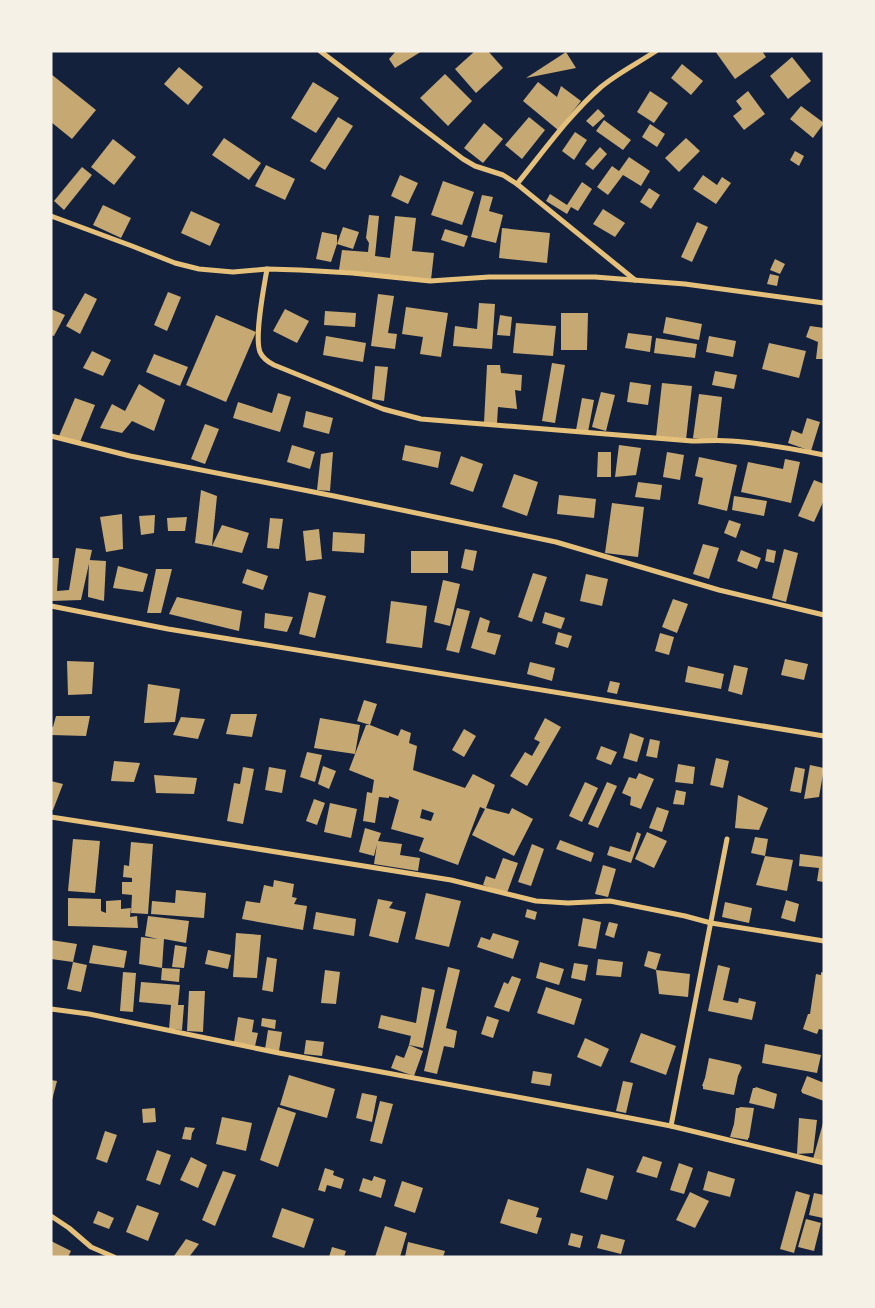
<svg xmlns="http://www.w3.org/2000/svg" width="875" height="1308" viewBox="0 0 875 1308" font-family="'Open Sans',sans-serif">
<rect width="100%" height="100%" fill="#14213d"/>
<g fill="#c6a872" fill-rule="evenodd">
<polygon points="396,51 422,51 395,68 389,59"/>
<polygon points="475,51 488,51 503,68 476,93 455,69"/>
<polygon points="715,51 762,51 766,57 735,79"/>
<polygon points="566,52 576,68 526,78"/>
<polygon points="792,57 811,81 788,99 770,76"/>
<polygon points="682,64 703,81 691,95 671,78"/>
<polygon points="179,67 203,87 188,105 164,84"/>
<polygon points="51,74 96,110 72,139 51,122"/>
<polygon points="445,74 472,101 448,126 420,98"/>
<polygon points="313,82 339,98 316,133 291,118"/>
<polygon points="538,82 557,97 561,86 581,101 558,130 523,101"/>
<polygon points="650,91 668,103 654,123 637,112"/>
<polygon points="748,91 765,114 744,130 733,116 742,109 736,101"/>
<polygon points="801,106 824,123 813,138 790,119"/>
<polygon points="598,109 605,116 593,127 586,121"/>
<polygon points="338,117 353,126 325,170 310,161"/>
<polygon points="529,117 545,130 522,159 505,145"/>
<polygon points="604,120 631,140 623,150 596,131"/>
<polygon points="484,123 503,139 483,163 464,148"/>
<polygon points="650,124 665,134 657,147 642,137"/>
<polygon points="575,132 587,140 574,160 562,151"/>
<polygon points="224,138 261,163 249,180 212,155"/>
<polygon points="686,138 700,151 679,172 665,158"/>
<polygon points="113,139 136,157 114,185 91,167"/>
<polygon points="600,147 607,154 593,170 585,164"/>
<polygon points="795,151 804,156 799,166 790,160"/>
<polygon points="629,157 650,171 641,186 623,175 608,195 597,187 612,166 619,171"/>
<polygon points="266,165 295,179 285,200 255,186"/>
<polygon points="82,167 92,175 64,210 54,201"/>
<polygon points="400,175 418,183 408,204 391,196"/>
<polygon points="703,175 717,185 722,177 731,183 716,204 693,189"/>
<polygon points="443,181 474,192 462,225 431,215"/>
<polygon points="582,182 592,189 578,211 571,207 567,214 546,201 550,194 567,205"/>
<polygon points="649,188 660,195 651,209 640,202"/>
<polygon points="482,195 493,197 489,211 503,215 496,243 471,237"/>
<polygon points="103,205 131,218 121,238 93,225"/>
<polygon points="603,209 625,223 615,237 593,224"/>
<polygon points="191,211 220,224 210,246 181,233"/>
<polygon points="369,215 379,216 375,256 390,258 395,216 416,218 412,251 434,253 431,280 339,270 342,250 368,252 369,243 366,238"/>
<polygon points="697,222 708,227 692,262 681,257"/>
<polygon points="343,227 359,232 353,249 337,244"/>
<polygon points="502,228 550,233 547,263 499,258"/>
<polygon points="445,229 468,236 464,247 441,240"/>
<polygon points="322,232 337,235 337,244 331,262 316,259"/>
<polygon points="775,259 785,264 780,274 770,270"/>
<polygon points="770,274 779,276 777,286 767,284"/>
<polygon points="168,292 181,297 167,331 154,325"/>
<polygon points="85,293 97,299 80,334 66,326"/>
<polygon points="378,294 394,296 388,333 397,334 395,349 371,346"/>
<polygon points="479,303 495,304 492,349 453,346 455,326 477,329"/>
<polygon points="406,307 448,313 441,357 420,354 423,337 402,334"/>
<polygon points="51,309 65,315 54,336 51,335"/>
<polygon points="285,309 309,321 297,343 273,331"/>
<polygon points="325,311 356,313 355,327 324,325"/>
<polygon points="561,313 588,313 587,350 561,350"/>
<polygon points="216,315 256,332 226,402 186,385"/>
<polygon points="500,315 512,317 510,336 497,335"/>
<polygon points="666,317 702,324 699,340 663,333"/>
<polygon points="516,323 556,326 553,356 513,353"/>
<polygon points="810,326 824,328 824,359 816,359 818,342 806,337"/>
<polygon points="628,333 652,336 650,352 625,348"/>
<polygon points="326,336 366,343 363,362 323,355"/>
<polygon points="709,336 736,341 733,357 706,352"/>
<polygon points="656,338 697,344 695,358 654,353"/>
<polygon points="769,343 806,351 799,378 762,369"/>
<polygon points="92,351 111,360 103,376 83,368"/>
<polygon points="154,354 188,367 180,386 146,372"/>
<polygon points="552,363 565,365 555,423 542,421"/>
<polygon points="487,365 500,365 501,373 522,375 521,391 515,390 517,409 498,407 497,423 484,423"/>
<polygon points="375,366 388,367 384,401 372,399"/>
<polygon points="715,371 737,375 734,389 712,385"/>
<polygon points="630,382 651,385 648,405 627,402"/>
<polygon points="662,383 692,386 686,440 656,437"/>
<polygon points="139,384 165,400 154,431 132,421 122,433 100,428 112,404 125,411"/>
<polygon points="601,392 615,395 606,431 592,427"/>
<polygon points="278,393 291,397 280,432 233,418 238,402 272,413"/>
<polygon points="699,394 722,397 717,441 693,438"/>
<polygon points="75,398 95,405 80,442 59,436"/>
<polygon points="582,398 594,400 588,432 576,430"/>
<polygon points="306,411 333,418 329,434 303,427"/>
<polygon points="807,418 820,422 811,451 788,443 792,430 802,434"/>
<polygon points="205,424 219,429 205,464 191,459"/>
<polygon points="292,445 315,452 310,469 287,462"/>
<polygon points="405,445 441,452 438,468 402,460"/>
<polygon points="619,445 641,448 636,475 615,477"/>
<polygon points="333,452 330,491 317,490 321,454"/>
<polygon points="598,452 611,452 611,477 597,477"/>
<polygon points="667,452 684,455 680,480 663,477"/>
<polygon points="461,456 483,464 473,492 450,484"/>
<polygon points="699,457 737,465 727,511 698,504 703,478 695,476"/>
<polygon points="785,459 800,462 791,503 741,492 748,462 783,469"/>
<polygon points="514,474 538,482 527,516 502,507"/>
<polygon points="814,480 824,484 824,500 814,522 798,516"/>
<polygon points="638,482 662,485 660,500 635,497"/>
<polygon points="201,490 217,496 212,546 195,543"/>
<polygon points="559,495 596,499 594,518 557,514"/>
<polygon points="734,496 767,501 764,516 732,510"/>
<polygon points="612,503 644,507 638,557 605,553"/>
<polygon points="122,514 123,549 106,552 100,517"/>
<polygon points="155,515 154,533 141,535 139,516"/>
<polygon points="187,517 185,531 168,531 167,518"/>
<polygon points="270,518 283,519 279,549 267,548"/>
<polygon points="729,520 741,524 736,538 724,533"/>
<polygon points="222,525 249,533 242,553 212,546"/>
<polygon points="319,529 322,559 306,561 303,531"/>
<polygon points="333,532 365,534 364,553 332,551"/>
<polygon points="703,544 719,548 709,579 693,574"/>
<polygon points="76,548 92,550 81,600 51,601 51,558 59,558 57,591 69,590"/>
<polygon points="465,549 477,551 473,571 461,568"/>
<polygon points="767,549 776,551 774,563 765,561"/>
<polygon points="784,549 798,553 786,602 772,598"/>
<polygon points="741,550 761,558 757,569 737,561"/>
<rect x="411" y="551" width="37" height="22"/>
<polygon points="89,560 106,561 104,601 88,597"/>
<polygon points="118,566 148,574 143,592 113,588"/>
<polygon points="156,569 172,569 161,613 147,613"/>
<polygon points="247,569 268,576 263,590 242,583"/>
<polygon points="533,573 547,577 532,622 518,617"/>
<polygon points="586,574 608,579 602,606 580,601"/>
<polygon points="443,580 460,584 450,626 434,622"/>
<polygon points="309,592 326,596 315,638 299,634"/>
<polygon points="177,597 242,611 239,631 169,614"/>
<polygon points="673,599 688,604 677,633 662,627"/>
<polygon points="391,601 427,606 422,648 386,643"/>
<polygon points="457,608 470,611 459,653 446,650"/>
<polygon points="545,612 565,618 561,629 542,623"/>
<polygon points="265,613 293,617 287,632 264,628"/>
<polygon points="480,617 490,621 487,632 501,635 495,655 471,648"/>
<polygon points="558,632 572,636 568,648 555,644"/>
<polygon points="660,633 674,637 669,655 655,651"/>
<polygon points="785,659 808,664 804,680 781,675"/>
<polygon points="67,661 94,662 92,694 68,695"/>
<polygon points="530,662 555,668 552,681 527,674"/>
<polygon points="734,665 748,668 742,695 728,691"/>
<polygon points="688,666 724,674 721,689 685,682"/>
<polygon points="610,681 620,683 617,694 607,692"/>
<polygon points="148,684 180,689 175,722 144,723"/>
<polygon points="364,700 377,704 370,725 357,721"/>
<polygon points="231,714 257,714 252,737 226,734"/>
<polygon points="56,716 90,716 86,736 51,735 51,727 53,727"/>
<polygon points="181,717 205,719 198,739 173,735"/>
<polygon points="320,718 360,725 355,754 314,748"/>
<polygon points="545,718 561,727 527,786 510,776 525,752 532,756 540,742 534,739"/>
<path d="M366,725H370L398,736L401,729L411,733L409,743L417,746L413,770L465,788L473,774L495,785L486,808L509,814L512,808L533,819L514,856L472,835L485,809L480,807L458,865L419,851L424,838L391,829L399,800L389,796V798L379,797L375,823L363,821L367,792L372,793L374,780L349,770ZM422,809L434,813L431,821L420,818Z"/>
<polygon points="464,729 476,736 464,757 452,750"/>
<polygon points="630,733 644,738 637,762 623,758"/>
<polygon points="650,739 660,741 657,758 646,756"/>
<polygon points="601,746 617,752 611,765 596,759"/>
<polygon points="307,752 322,755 315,782 300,777"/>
<polygon points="716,758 729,761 723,788 710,785"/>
<polygon points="114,761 140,763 134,782 111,781"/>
<polygon points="678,764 695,767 693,784 675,782"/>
<polygon points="810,765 824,768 819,797 804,799"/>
<polygon points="323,766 336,771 329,789 318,784"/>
<polygon points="243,767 254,769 243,824 227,821 234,783 240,784"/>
<polygon points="269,767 286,770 282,793 265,790"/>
<polygon points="795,767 805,769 801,793 790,791"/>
<polygon points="639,773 654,779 641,809 630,805 631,797 622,793 629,777 636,779"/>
<polygon points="154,775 197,778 194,794 156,793"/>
<polygon points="51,781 63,784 53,810 51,810"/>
<polygon points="585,782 598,788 582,822 569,816"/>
<polygon points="607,782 617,786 598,828 588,824"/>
<polygon points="676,790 686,792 684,805 673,804"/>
<polygon points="738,795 768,808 759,830 735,828"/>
<polygon points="314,799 325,803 317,825 306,821"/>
<polygon points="330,803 357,809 351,838 324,832"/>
<polygon points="657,807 669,811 662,832 649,828"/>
<polygon points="365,828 381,833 378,841 402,844 400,855 420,858 418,871 374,864 377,844 374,856 359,852"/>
<polygon points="637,832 641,834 631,863 607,855 610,846 630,852"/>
<polygon points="647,832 667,841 654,868 635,859"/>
<polygon points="755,837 768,839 765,856 751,853"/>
<polygon points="73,839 100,841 95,893 68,891"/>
<polygon points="560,840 594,853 591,862 556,849"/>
<polygon points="131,842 153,844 148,914 131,913 132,895 122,894 122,882 132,882 132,878 123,877 124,865 129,866"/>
<polygon points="532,844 544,849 531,886 518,882"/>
<polygon points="800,854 824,857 824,882 817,881 819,868 799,866"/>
<polygon points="765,856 793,860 787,891 756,885"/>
<polygon points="503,858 518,863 507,893 483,885 486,876 495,879"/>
<polygon points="603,865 616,869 608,897 595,894"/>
<polygon points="274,880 294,884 292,897 297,898 294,904 307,906 303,930 242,919 246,901 260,903 264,885 273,887"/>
<polygon points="176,890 206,893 204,918 151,914 152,901 175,903"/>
<polygon points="426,893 461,901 449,947 415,939"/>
<polygon points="68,898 101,899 101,911 106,913 106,901 121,900 121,909 131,908 130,917 137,916 138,928 68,926"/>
<polygon points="378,899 393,902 389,908 406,912 398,943 369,936"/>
<polygon points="786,900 799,904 795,922 781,918"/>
<polygon points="725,902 752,908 749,923 722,917"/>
<polygon points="527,909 537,912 535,920 525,917"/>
<polygon points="316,912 356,919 354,936 313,929"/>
<polygon points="148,916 189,921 186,943 164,939 162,968 139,964 141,937 158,939 145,936"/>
<polygon points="583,918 601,922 596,949 578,946"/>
<polygon points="609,922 618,924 614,938 605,935"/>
<polygon points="236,933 261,935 257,978 233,977"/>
<polygon points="493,933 519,941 513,959 477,947 481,937 490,940"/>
<polygon points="51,940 77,944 73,962 51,959"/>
<polygon points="93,945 127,951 124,968 89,963"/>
<polygon points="175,945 187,947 184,968 172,967"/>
<polygon points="208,950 231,955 228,969 205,964"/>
<polygon points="648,951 661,954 656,970 644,966"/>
<polygon points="267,957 277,959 273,992 262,990"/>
<polygon points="598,959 623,962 621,977 596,975"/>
<polygon points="73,962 87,965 81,992 67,989"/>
<polygon points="540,962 564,969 559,985 536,978"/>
<polygon points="574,963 588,965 585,981 571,978"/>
<polygon points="718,965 730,968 723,1000 738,1003 739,998 756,1002 752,1020 708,1011"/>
<polygon points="448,967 460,970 446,1028 457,1031 454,1048 444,1046 437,1074 424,1071"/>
<polygon points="162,968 180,969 179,982 161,980"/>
<polygon points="325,970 340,972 336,1004 321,1003"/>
<polygon points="656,970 690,974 688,997 659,994"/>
<polygon points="123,972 136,973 133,1012 120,1011"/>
<polygon points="821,972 824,973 824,1030 819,1029 817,1034 803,1029 808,1014 810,1014 816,974 821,975"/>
<polygon points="512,976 521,979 509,1012 494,1007 504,982 508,984"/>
<polygon points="141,982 180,985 178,1005 184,1005 182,1030 169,1029 171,1005 139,1002"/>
<polygon points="422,987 435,990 423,1048 409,1045 411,1036 378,1028 381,1015 416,1023"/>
<polygon points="546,987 582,999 574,1025 537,1013"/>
<polygon points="189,991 205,991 203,1032 187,1031"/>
<polygon points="487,1016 499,1020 493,1038 481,1034"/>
<polygon points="238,1017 254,1020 252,1032 258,1033 255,1046 234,1042"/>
<polygon points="262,1018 276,1020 275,1029 261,1026"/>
<polygon points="268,1030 282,1032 279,1051 265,1049"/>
<polygon points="641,1033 676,1046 666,1075 630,1062"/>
<polygon points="585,1038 609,1049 601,1067 577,1057"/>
<polygon points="306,1040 324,1042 322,1056 304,1054"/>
<polygon points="765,1044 821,1055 817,1073 762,1063"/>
<polygon points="409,1045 423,1051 414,1076 391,1068 396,1055 404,1058"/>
<polygon points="709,1058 741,1065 740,1066 742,1067 738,1076 734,1095 703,1089 703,1086 702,1086 705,1078"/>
<polygon points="533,1071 552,1074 550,1086 531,1083"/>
<polygon points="289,1075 335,1089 327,1118 280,1105"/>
<polygon points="807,1076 824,1083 824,1101 802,1093 802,1092 801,1091"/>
<polygon points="51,1080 57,1081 52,1100 51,1100"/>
<polygon points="623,1081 633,1083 626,1113 616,1111"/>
<polygon points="756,1087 777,1094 774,1109 749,1103 753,1088 755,1088"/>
<polygon points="362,1093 377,1096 372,1122 356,1118"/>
<polygon points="380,1101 393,1104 382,1144 370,1141"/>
<polygon points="278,1107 296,1113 278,1167 260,1160"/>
<polygon points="740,1107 754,1108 749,1138 748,1138 748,1140 730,1137 734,1124 736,1108 739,1108"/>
<polygon points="155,1108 156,1122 143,1123 142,1109"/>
<polygon points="222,1117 252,1123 246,1151 216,1144"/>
<polygon points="799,1118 817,1120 813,1153 797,1154"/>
<polygon points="823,1123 824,1123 824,1162 813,1159"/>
<polygon points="185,1127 195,1128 192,1133 191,1140 182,1139"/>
<polygon points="105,1131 117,1135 107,1163 96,1159"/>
<polygon points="157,1150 171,1155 160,1185 146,1180"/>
<polygon points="643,1156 662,1162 657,1178 636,1172"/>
<polygon points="191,1157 207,1165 198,1188 180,1180"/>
<polygon points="679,1163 693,1168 684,1194 670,1190"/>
<polygon points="325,1168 334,1171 333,1175 344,1179 341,1189 327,1185 325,1192 318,1190"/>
<polygon points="587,1168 614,1176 607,1200 580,1192"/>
<polygon points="223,1171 236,1175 215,1226 202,1220"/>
<polygon points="708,1171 735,1179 730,1197 703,1190"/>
<polygon points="374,1176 386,1180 381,1198 359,1191 363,1178 372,1181"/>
<polygon points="402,1181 423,1188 415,1213 394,1206"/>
<polygon points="796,1191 810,1195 794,1253 780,1249"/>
<polygon points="690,1192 709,1201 695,1228 676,1220"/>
<polygon points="814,1193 824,1195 823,1218 809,1215"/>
<polygon points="508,1199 539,1208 536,1217 542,1218 537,1234 500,1223"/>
<polygon points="137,1205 159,1213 148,1241 126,1232"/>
<polygon points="282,1208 314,1219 304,1248 272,1237"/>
<polygon points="98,1211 114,1218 109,1229 93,1223"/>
<polygon points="806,1219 821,1223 814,1251 798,1247"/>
<polygon points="385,1226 407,1233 400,1257 375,1257"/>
<polygon points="571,1233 583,1236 580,1248 568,1245"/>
<polygon points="601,1234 625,1240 621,1254 597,1248"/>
<polygon points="186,1239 199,1244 189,1257 174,1256"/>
<polygon points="51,1241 71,1251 68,1257 51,1257"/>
<polygon points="408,1242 445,1251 443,1257 405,1257"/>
<polygon points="332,1247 346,1251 344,1257 329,1257"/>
</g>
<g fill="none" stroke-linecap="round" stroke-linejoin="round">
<g stroke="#e5c07b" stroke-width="5">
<polyline points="320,51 463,159 475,166 503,175 517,184"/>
<polyline points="51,216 132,246 175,263 199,269 233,272 267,269 300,270 352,273 430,281 489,277 595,277 685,284 824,303"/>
<path d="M267,269C264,287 254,337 260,352C263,359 268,362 274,365L383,409L421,419L692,441C705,441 718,440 731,441C763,443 793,449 824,455"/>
<path d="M635,280L517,184C544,151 569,115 601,87C618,73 638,63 656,51"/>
<polyline points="51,436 130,456 334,496 556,542 719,590 824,615"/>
<polyline points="51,606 168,629 824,736"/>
<polyline points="51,817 239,846 451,880 536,901 568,903 610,901 685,916 711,923 824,941"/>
<polyline points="51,1009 89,1014 279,1053 609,1114 671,1126 824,1163"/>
<polyline points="671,1126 727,839"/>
<polyline points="51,1216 69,1228 91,1247 114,1257"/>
</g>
</g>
<rect width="875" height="1308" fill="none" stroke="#f6f1e7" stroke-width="105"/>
</svg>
